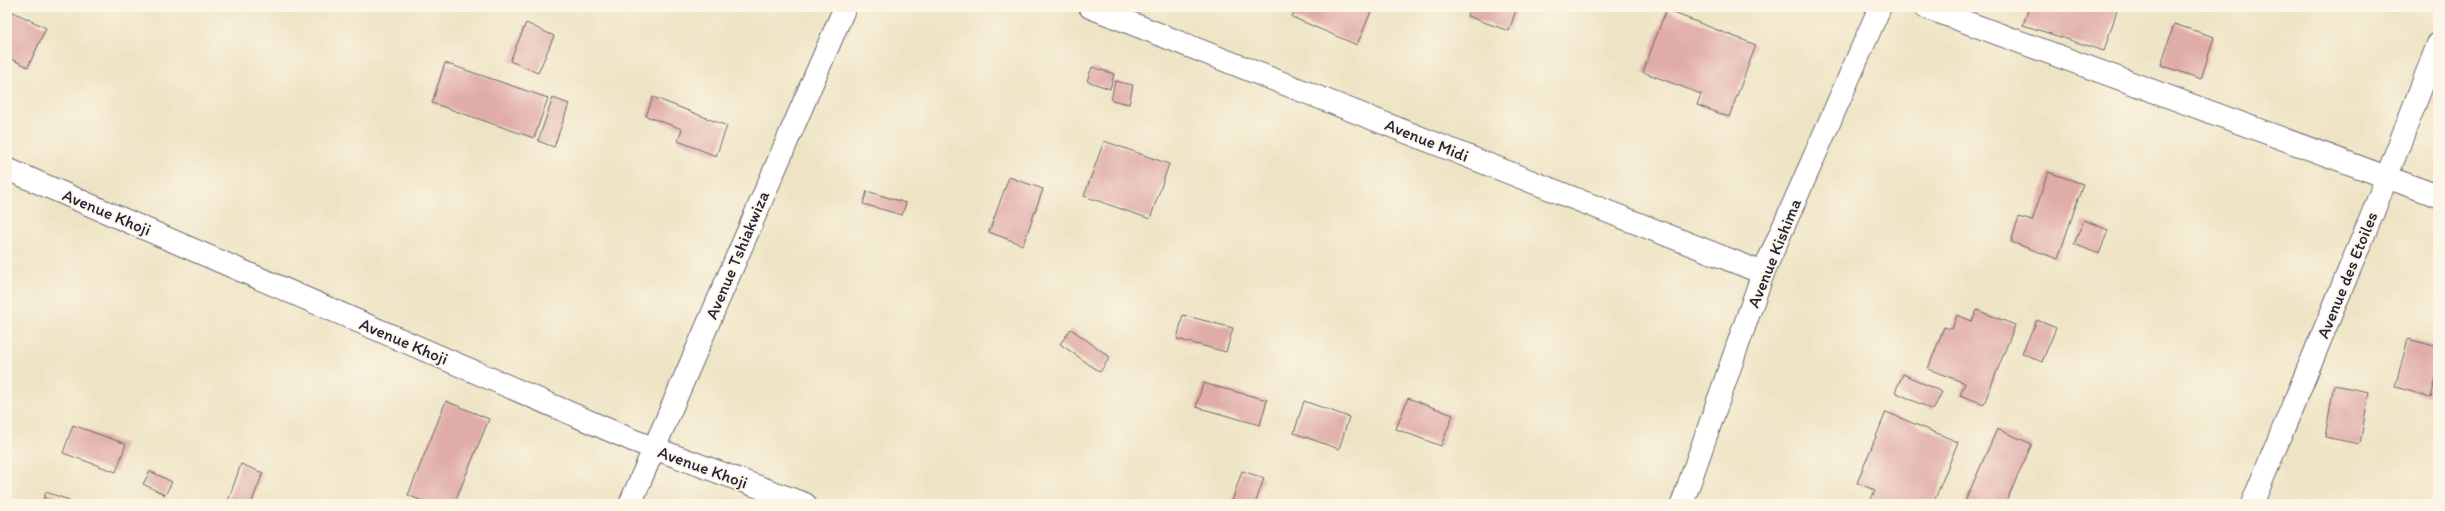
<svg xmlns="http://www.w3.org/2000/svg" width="2445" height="511" viewBox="0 0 2445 511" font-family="Itim,sans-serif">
<rect width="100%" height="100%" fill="#fcf5e5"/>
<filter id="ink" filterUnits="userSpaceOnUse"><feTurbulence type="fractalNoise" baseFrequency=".025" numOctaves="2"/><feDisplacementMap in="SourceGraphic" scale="8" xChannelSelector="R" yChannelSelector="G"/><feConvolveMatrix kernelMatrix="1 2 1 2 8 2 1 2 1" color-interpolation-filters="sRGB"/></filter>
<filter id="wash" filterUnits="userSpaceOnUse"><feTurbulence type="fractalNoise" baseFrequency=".012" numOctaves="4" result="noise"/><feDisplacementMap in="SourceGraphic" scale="16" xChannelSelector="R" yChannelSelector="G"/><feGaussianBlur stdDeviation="0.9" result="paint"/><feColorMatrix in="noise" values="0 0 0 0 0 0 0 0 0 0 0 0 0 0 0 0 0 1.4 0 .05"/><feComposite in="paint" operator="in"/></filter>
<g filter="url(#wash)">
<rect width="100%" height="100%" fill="#eee4c5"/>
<g id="blocks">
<g fill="#e0aca8">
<polygon points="1296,7 1373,7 1357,45 1292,17"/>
<polygon points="1470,7 1517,7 1509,31 1467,16"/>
<polygon points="2029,7 2118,7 2104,51 2023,25"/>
<polygon points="7,9 46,28 28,67 7,57"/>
<polygon points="1666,10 1756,45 1729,117 1697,105 1701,94 1643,72"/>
<polygon points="526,23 554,36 538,73 510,61"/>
<polygon points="2174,24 2214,37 2201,79 2161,65"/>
<polygon points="445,63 548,98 534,138 432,103"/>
<polygon points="1092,67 1114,74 1110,89 1087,81"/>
<polygon points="1115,81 1133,85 1129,104 1111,100"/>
<polygon points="653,97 727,126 716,156 678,141 682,129 646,116"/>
<polygon points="553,98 569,104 554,147 538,141"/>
<polygon points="1104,141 1169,164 1150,219 1084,196"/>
<polygon points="2048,172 2083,184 2058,259 2011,242 2019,217 2032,221"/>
<polygon points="1009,177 1043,189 1023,245 989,232"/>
<polygon points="867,191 906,203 902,215 863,204"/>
<polygon points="2084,220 2108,230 2099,254 2074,244"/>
<polygon points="1977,310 2015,325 1984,404 1960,395 1965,383 1928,369 1944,327 1952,329 1957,315 1972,321"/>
<polygon points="1183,315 1233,328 1226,352 1177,339"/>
<polygon points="2037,320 2056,328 2042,362 2022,353"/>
<polygon points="1071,329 1110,357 1100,372 1060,344"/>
<polygon points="2408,339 2438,347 2438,371 2431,397 2395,387"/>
<polygon points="1903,374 1942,392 1933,410 1895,392"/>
<polygon points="1203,383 1267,400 1260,425 1196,407"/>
<polygon points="2334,385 2369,392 2360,444 2325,437"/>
<polygon points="1408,398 1453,415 1441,446 1396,429"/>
<polygon points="446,401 489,419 454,504 429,504 408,495"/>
<polygon points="1304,401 1349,417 1339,449 1294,433"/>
<polygon points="1886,412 1958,442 1933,504 1869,504 1875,490 1857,483"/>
<polygon points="73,425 126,444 116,472 63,453"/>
<polygon points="1997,429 2032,444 2005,504 1964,504"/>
<polygon points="241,464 263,473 251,504 227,504"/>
<polygon points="150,471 172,482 165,495 143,484"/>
<polygon points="1242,471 1264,478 1255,504 1231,504"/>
<polygon points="46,492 69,500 67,504 42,504"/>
</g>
</g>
</g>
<g filter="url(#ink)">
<use href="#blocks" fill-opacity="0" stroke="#69666b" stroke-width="1"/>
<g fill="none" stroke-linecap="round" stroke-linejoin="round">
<defs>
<g id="street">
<polyline points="1090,7 1763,273"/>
<polyline points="1925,7 2438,196"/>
<polyline points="7,169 632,440 805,504"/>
<polyline points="630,504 845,7"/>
<polyline points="1682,504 1763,273 1880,7"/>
<polyline points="2252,504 2372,215 2438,44"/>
</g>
</defs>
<use href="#street" stroke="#69666b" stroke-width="24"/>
<use href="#street" stroke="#fff" stroke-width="22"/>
</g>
</g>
<g text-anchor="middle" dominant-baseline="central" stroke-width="3.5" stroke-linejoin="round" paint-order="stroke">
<g font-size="17" fill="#22223b" stroke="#fcf5e5">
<text transform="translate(1427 140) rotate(22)">Avenue Midi</text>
<text transform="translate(107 212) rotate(23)">Avenue Khoji</text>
<text transform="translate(1774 253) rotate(-68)">Avenue Kishima</text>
<text transform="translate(737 255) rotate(-67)">Avenue Tshiakwiza</text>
<text transform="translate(2347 275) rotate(-68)">Avenue des Etoiles</text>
<text transform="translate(404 341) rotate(23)">Avenue Khoji</text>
<text transform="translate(703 467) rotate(20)">Avenue Khoji</text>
</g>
</g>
<rect width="2445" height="511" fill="none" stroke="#fcf5e5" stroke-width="24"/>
</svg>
